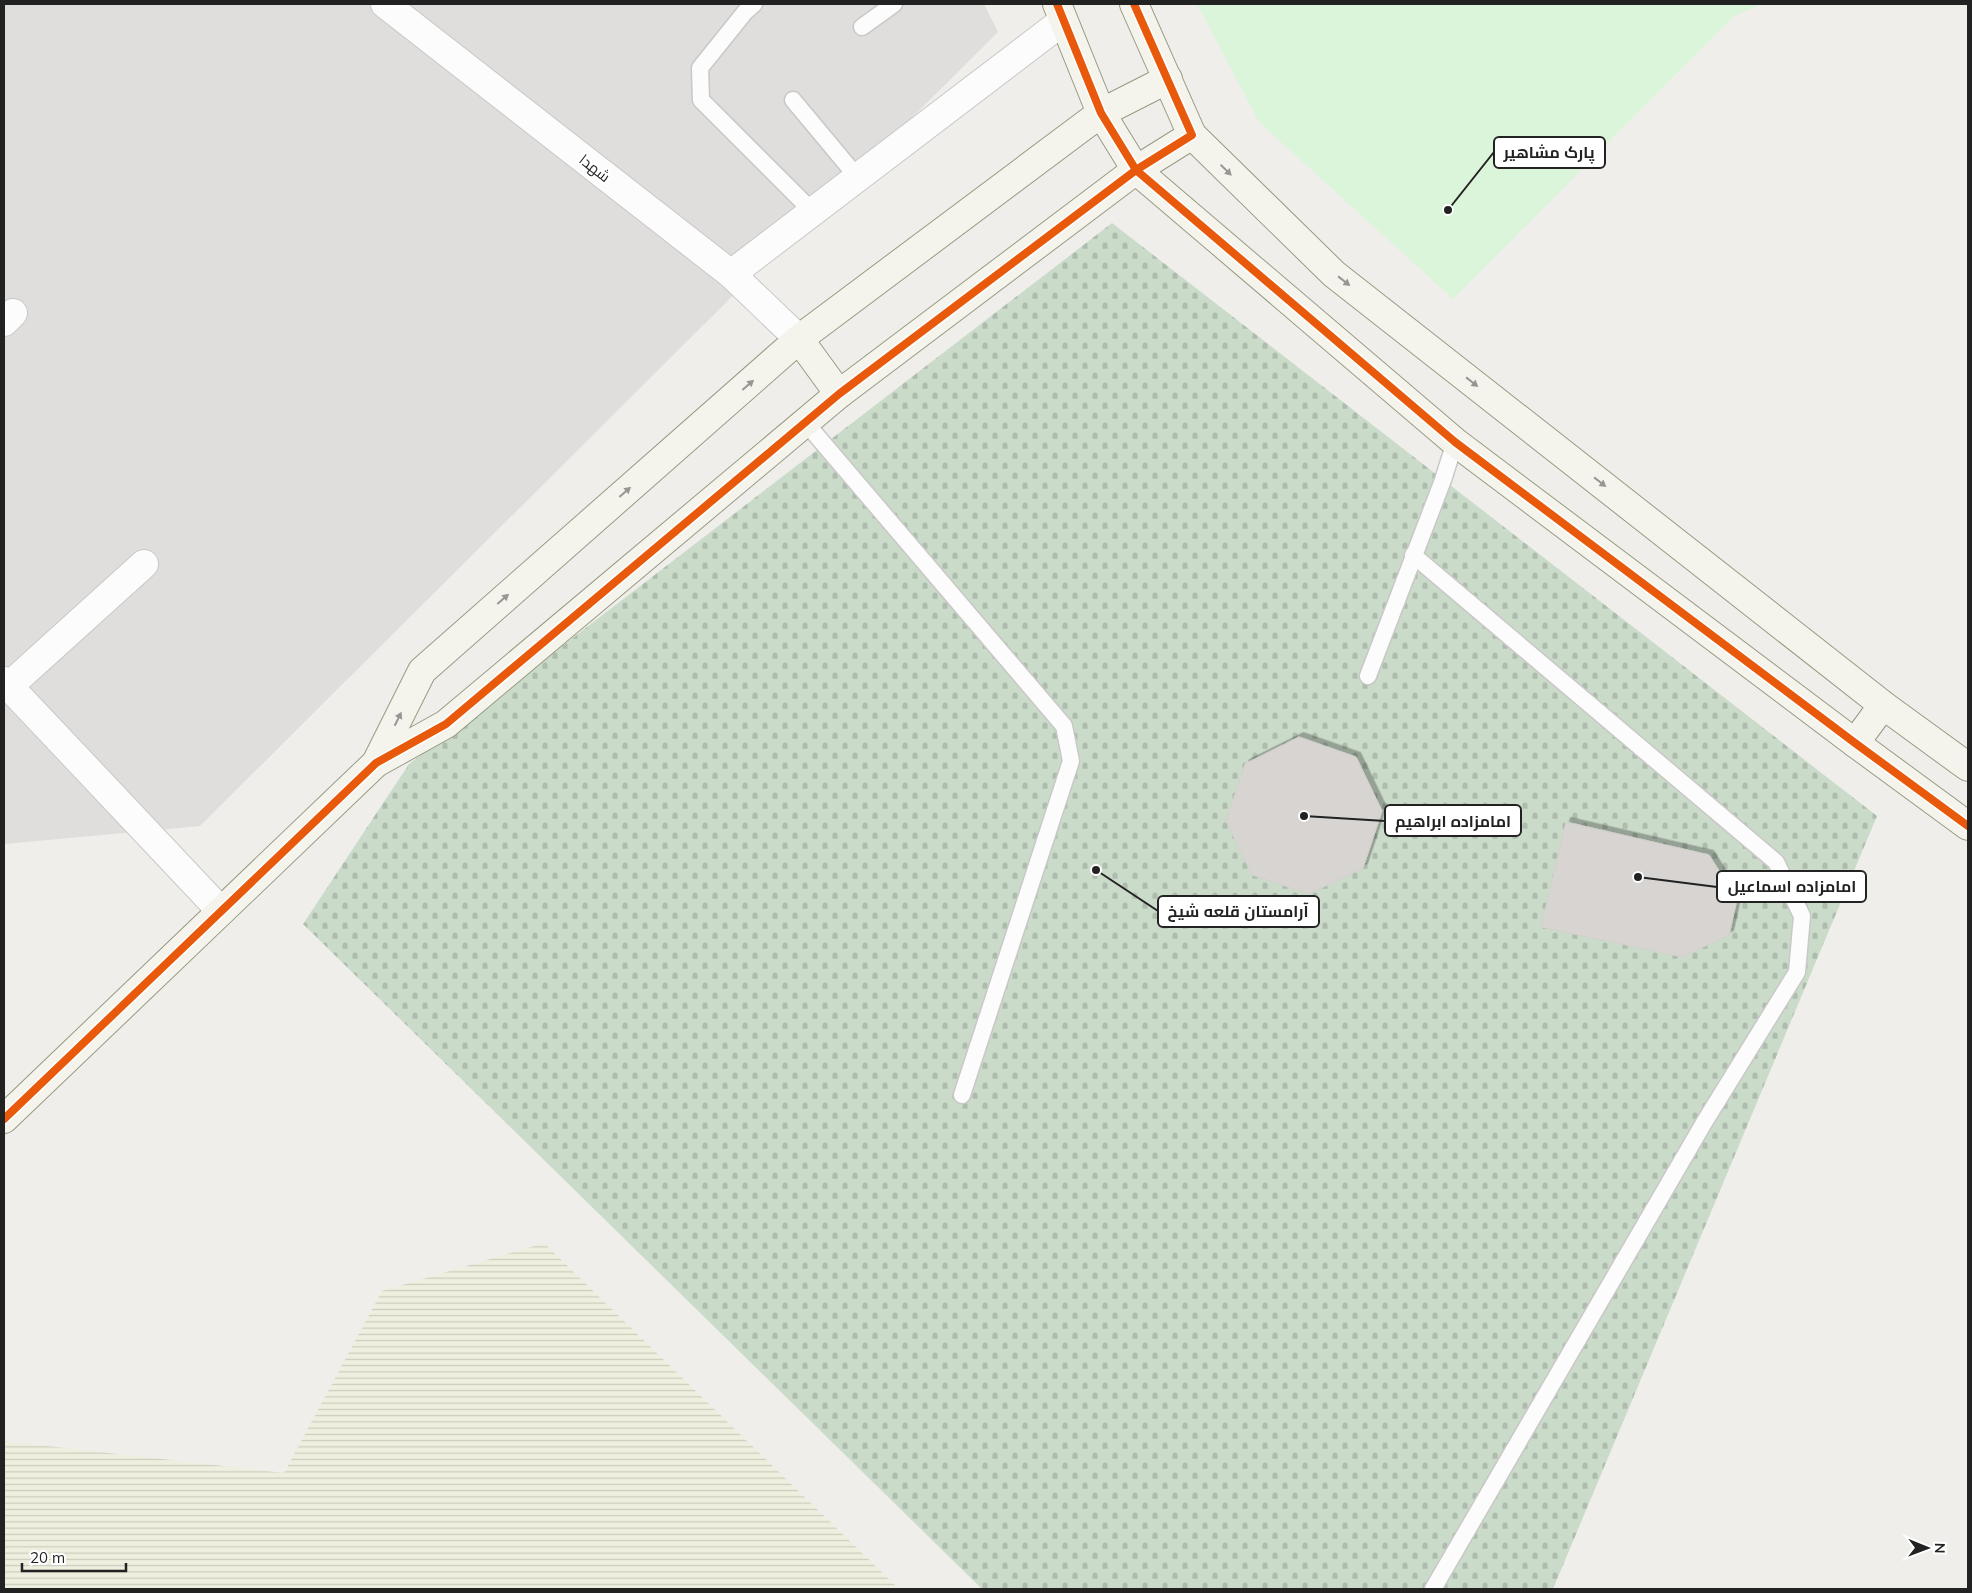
<svg xmlns="http://www.w3.org/2000/svg" width="1972" height="1593" viewBox="0 0 1972 1593" font-family="Mulish,Cairo,sans-serif">
<defs>
<pattern id="farmland-rules" width="6" height="5" patternUnits="userSpaceOnUse" patternTransform="scale(1.25)"><rect width="6" height="5" fill="#efefdf"/><path d="M0 2.5h6" fill="none" stroke="#cdcdbf"/></pattern>
<pattern id="cemetery-stones" width="16" height="16" patternUnits="userSpaceOnUse" patternTransform="scale(1.25)"><rect width="16" height="16" fill="#cadbca"/><path d="M2 7V4a2 2 0 0 1 4 0v3zM10 15v-3a2 2 0 0 1 4 0v3z" fill="#adbcad"/></pattern>
<filter id="shadow"><feDropShadow dx="4.5" dy="-4.5" stdDeviation="0" flood-color="#0004"/></filter>
</defs>
<rect width="100%" height="100%" fill="#f0eeeb"/>
<polygon fill="#dfdedc" points="4,4 984,4 998,32 200,826 4,844"/>
<polygon fill="url(#farmland-rules)" points="544,1243 899,1589 4,1589 4,1441 284,1473 382,1291"/>
<polygon fill="url(#cemetery-stones)" points="1112,223 1877,816 1553,1589 982,1589 303,924 409,764"/>
<polygon fill="#daf5da" points="1197,4 1761,4 1733,17 1453,299 1259,122"/>
<g fill="#d7d4d2" stroke="#d3d0cc" filter="url(#shadow)">
<polygon points="1299,737 1356,757 1382,811 1363,868 1309,894 1252,875 1226,821 1245,764"/>
<polygon points="1566,822 1709,855 1737,899 1729,935 1682,957 1541,927"/>
</g>
<g fill="none" stroke-linecap="round" stroke-linejoin="round">
<defs>
<g id="lane">
<polyline points="754,4 745,12 700,68 701,100 813,212"/>
<polyline points="862,27 894,4"/>
<polyline points="793,100 858,178"/>
<polyline points="805,422 1064,726 1071,761 962,1095"/>
<polyline points="1413,555 1776,862 1802,916 1797,972 1705,1121 1433,1589"/>
<polyline points="1368,676 1443,480 1455,442"/>
</g>
<g id="street">
<polyline points="385,4 731,274 799,339"/>
<polyline points="731,274 1063,21"/>
<polyline points="4,322 13,313"/>
<polyline points="4,681 221,911"/>
<polyline points="9,686 144,564"/>
</g>
<g id="secondary">
<polyline points="1057,4 1101,113 1136,170 1455,442 1855,743 1968,826"/>
<polyline points="1192,135 1334,274 1883,705 1968,767"/>
<polyline points="799,339 839,394"/>
<polyline points="1855,743 1883,705"/>
<polyline points="376,763 422,671 799,339 1101,113 1168,79"/>
<polyline points="4,1119 376,763 446,724 839,394 1136,170 1192,135 1134,4"/>
</g>
</defs>
<use href="#lane" stroke="#c9c8c7" stroke-width="19"/>
<use href="#street" stroke="#c9c8c7" stroke-width="30"/>
<use href="#secondary" stroke="#999a82" stroke-width="30"/>
<use href="#lane" stroke="#fdfcfc" stroke-width="16"/>
<use href="#street" stroke="#fdfcfc" stroke-width="28"/>
<use href="#secondary" stroke="#f4f4ed" stroke-width="28"/>
<defs>
<g id="cycleway">
<polyline points="1057,4 1101,113 1136,170 1455,442 1855,743 1968,826"/>
<polyline points="4,1119 376,763 446,724 839,394 1136,170 1192,135 1134,4"/>
</g>
</defs>
<use href="#cycleway" stroke="#fff" stroke-width="11"/>
<use href="#cycleway" stroke="#e8590c" stroke-width="8"/>
</g>
<defs><path id="oneway-solid" d="M-6-.8H1V-3.2L6.5 0L1 3.2V.8H-6Z" transform="scale(1.25)"/></defs>
<g fill="#969692">
<use href="#oneway-solid" transform="translate(1226 170) rotate(44)"/>
<use href="#oneway-solid" transform="translate(1344 281) rotate(38)"/>
<use href="#oneway-solid" transform="translate(1472 382) rotate(38)"/>
<use href="#oneway-solid" transform="translate(748 385) rotate(-41)"/>
<use href="#oneway-solid" transform="translate(1600 482) rotate(38)"/>
<use href="#oneway-solid" transform="translate(625 492) rotate(-41)"/>
<use href="#oneway-solid" transform="translate(503 599) rotate(-41)"/>
<use href="#oneway-solid" transform="translate(398 719) rotate(-64)"/>
</g>
<g text-anchor="middle" dominant-baseline="central" stroke-width="4" stroke-linejoin="round" paint-order="stroke">
<g font-size="15" fill="#222" stroke="#fff">
<text transform="translate(595 168) rotate(38)">شهدا</text>
</g>
</g>
<path fill="none" stroke="#222" stroke-width="2" d="M1448 210L1494 152M1304 816L1385 821M1638 877L1717 887M1096 870L1158 911"/>
<g fill="#222" stroke="#fff" stroke-width="2">
<circle cx="1448" cy="210" r="5"/>
<circle cx="1304" cy="816" r="5"/>
<circle cx="1638" cy="877" r="5"/>
<circle cx="1096" cy="870" r="5"/>
</g>
<g fill="#fff" stroke="#222" stroke-width="2">
<rect x="1494" y="137" width="111" height="31" rx="5"/>
<rect x="1385" y="805" width="136" height="31" rx="5"/>
<rect x="1717" y="871" width="149" height="31" rx="5"/>
<rect x="1158" y="896" width="161" height="31" rx="5"/>
</g>
<g font-size="16" text-anchor="middle" font-weight="bold" fill="#222">
<text x="1549" y="158">پارک مشاهیر</text>
<text x="1453" y="827">امامزاده ابراهیم</text>
<text x="1792" y="892">امامزاده اسماعیل</text>
<text x="1238" y="917">آرامستان قلعه شیخ</text>
</g>
<rect width="1972" height="1593" fill="none" stroke="#222222" stroke-width="10"/>
<g transform="translate(1927 1548) rotate(91)" stroke="#ffffff" stroke-width="4" paint-order="stroke">
<path d="M0-4L9 19L0 12L-9 19Z" fill="#222222"/>
<text y="-8" font-size="14" font-weight="bold" text-anchor="middle" fill="#222222">N</text>
</g>
<path d="M22 1563v8h104v-8" fill="none" stroke="#222222" stroke-width="2.5"/>
<text x="30" y="1563" font-size="15" fill="#222222" stroke="#ffffff" stroke-width="4" paint-order="stroke">20 m</text>
</svg>
